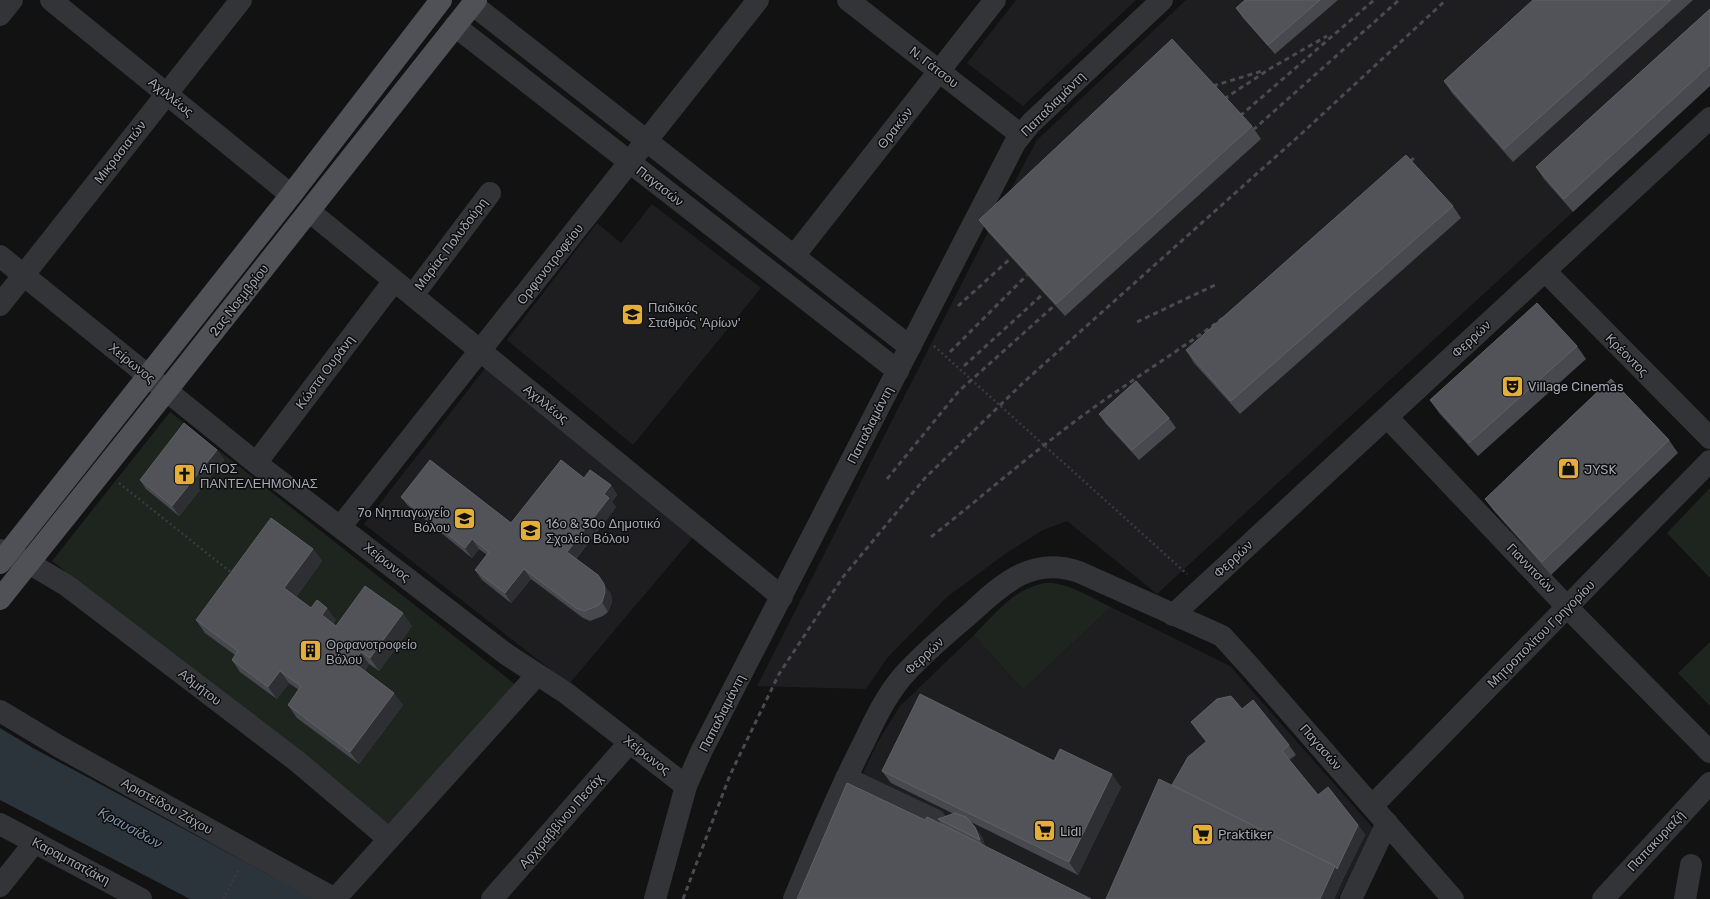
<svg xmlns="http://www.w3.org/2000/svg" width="1710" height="899" viewBox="0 0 1710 899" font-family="Rubik,sans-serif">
<rect width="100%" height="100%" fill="#121213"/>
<g fill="#1e1e20">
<polygon points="1016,0 1136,0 1023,106 967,63"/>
<polygon points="1186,0 1710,0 1710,86 1157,594 1067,521 1043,530 1005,554 947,597 888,657 866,689 757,686 988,232 1037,140"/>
<polygon points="652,204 761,288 633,445 507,340 597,223 621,243"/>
<polygon points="486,367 695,535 569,684 364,524"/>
<polygon points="1111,607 1230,666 1373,828 1338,899 808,899 854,793 877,743 900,706 974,635 1023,690"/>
</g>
<g fill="#1e251f" fill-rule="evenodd">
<path d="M170,412L516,685L384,828L309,763L52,561ZM344,638L379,671L369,664L362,675L289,683L277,699L246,664Z"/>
<polygon points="1710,488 1710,578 1667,533"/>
<path d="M1044,583C1067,581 1090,598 1111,607L1023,690L974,635C996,613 1012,590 1044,583Z"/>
<polygon points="1710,642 1710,706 1678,673"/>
</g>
<polygon fill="#2c343b" points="0,728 33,748 314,899 190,899 0,800"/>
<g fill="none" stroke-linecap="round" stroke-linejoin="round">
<g stroke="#393a3f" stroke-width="2.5" stroke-dasharray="2 3" stroke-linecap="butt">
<polyline points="934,346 1187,574"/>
<polyline points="119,483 233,574"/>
<polyline points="223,899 239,869"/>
</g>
<g stroke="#333438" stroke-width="22">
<polyline points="51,0 291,195"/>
<polyline points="848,0 1021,135"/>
<polyline points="472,4 910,347"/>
<polyline points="0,15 12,0"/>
<polyline points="455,26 898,371"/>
<polyline points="309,211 782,597"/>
<polyline points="0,256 256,463 506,654 566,693 686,786"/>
<polyline points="794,256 995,0"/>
<polyline points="1545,271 1710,438"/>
<polyline points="413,295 490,193"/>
<polyline points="0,305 241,0"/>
<polyline points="1387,417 1568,608 1710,752"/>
<polyline points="256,463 394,281"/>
<polyline points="341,526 758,0"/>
<polyline points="0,550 29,563 66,585 298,762 389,839"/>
<polyline points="1173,615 1710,118"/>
<polyline points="0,711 60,747 335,899"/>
<polyline points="846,778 935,820"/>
<polyline points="1372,806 1710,461"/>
<polyline points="0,824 141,899"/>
<polyline points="0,886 35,842"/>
<polyline points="335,899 537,675"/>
<polyline points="492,899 630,742"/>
<polyline points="655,899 686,786 701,752 1015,143 1031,123 1162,0"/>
<path d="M794,899C816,846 838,793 864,742C875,719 886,696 902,677C923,653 949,632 973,611C1004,582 1034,556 1079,572L1222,636L1252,669L1453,899"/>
<polyline points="1351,899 1387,823"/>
<polyline points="1603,899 1710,783"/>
<polyline points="1685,899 1691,865"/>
</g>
<g stroke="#4f5156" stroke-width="22">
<polyline points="0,563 291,195 441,0"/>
<polyline points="0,599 179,375 476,0"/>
</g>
<g stroke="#4a4b51" stroke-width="3" stroke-dasharray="5 4" stroke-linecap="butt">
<polyline points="1213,86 1262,71"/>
<polyline points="1224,99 1271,68 1327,36"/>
<polyline points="1240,116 1374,0"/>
<polyline points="1253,130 1399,0"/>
<polyline points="1403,167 1414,158"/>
<polyline points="958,306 1011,258"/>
<polyline points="1137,322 1215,285"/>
<polyline points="950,352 1027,275"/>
<polyline points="964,366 1044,293"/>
<polyline points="887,479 959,391 1055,305"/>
<path d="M931,537C979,499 1025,459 1074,422C1123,385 1176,353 1226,316"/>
<polyline points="683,899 730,775 779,674 843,577 925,478 1025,381 1300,135 1446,0"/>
</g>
</g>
<g fill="#48494e">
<polygon points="1245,0 1338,0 1275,54 1243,18 1236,8"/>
<polygon points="1533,0 1693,0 1513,162 1452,93 1444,81"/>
<polygon points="1710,9 1710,86 1573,212 1544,179 1536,167"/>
<polygon points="1252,126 1261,139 1065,316 988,232 979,220"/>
<polygon points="1453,206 1461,218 1240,414 1194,363 1186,350"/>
<polygon points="1577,346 1586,359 1478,456 1439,413 1430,400"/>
<polygon points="1099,414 1169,418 1176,428 1139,460 1106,424"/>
<polygon points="1669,440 1678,453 1551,575 1494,511 1485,499"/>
<polygon points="217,450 224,460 179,516 146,489 140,480"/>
<polygon points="584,478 611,485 617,495 612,502 616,507 576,559 611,594 612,602 608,612 603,616 590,621 583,618 531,579 511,603 482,580 475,570 487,555 479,549 472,558 408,506 401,497 511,523"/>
<polygon points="313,549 322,561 296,597 311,608 336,620 333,624 336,626 412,626 379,671 369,664 365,671 403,705 359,764 297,718 288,705 299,690 289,683 277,699 240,672 232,660 235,655 205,633 196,620"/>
<polygon points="1242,709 1289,745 1296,755 1289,760 1318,795 1358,825 1365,835 1343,879 1334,899 1106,899 1172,785 1206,742 1198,732 1191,722"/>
<polygon points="1054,761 1121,787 1078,875 971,822 982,837 985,846 925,820 942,825 938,819 954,814 891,783 882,771"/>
</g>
<g fill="#2e2f32">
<polygon points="217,450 224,460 179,516 172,506"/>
<polygon points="611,485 617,495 612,502 616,507 574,561 567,552 604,494"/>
<polygon points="472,539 479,549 472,558 465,548"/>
<polygon points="313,549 322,561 293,601 284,588"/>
<polygon points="524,569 531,579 511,603 505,593"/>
<polygon points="604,584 611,594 612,602 608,612 602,602"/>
<polygon points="327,608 336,620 330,628 322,615"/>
<polygon points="403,613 412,626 379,671 370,658"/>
<polygon points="361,652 369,664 362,675 353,662"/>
<polygon points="280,671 289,683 277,699 268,687"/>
<polygon points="394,693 403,705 359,764 350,752"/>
<polygon points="1112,774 1121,787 1078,875 1069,862"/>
<polygon points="1358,825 1365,835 1343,879 1337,869"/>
<polygon points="975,827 982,837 986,850 980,840"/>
<polygon points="1335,866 1343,879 1334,899 1320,899"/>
</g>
<g fill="#525359" stroke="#5f6167">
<polygon points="1245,0 1320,0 1268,45 1236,8"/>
<polygon points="1533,0 1671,0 1504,149 1444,81"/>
<polygon points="1710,9 1710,65 1564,199 1536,167"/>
<polygon points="1172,39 1252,126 1056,304 979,220"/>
<polygon points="1406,155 1453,206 1231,401 1186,350"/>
<polygon points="1537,303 1577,346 1469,443 1430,400"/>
<polygon points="1611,379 1669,440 1542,562 1485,499"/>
<polygon points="1136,381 1169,418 1132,450 1099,414"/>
<polygon points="184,423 217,450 172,506 140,480"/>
<polygon points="430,460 511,523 561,460 584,478 590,470 611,485 604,494 609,498 567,552 598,575 604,584 605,592 602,602 597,606 584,611 576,608 524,569 505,593 475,570 489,552 472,539 465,548 401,497"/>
<polygon points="271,518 313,549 284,588 311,608 317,600 327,608 322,615 336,626 365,586 403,613 370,658 361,652 353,662 394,693 350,752 288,705 301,686 280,671 268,687 232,660 238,651 196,620"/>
<polygon points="920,694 1054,761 1060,749 1112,774 1069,862 882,771"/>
<polygon points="1231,696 1242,709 1253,700 1289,745 1282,751 1318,795 1328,787 1358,825 1337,869 1335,866 1172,785 1188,757 1207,741 1191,722 1217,699"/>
<polygon points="1159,779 1335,866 1320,899 1106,899"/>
<polygon points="847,783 925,820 927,817 1091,899 797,899"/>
<polygon points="955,813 966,817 975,827 980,840 938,819"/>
</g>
<defs>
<symbol id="school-square" viewBox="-11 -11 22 22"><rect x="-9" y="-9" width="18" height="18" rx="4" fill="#e4af39" stroke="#0d0d0e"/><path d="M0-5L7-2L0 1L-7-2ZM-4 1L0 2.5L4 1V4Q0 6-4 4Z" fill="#111"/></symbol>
<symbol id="theatre-square" viewBox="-11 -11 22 22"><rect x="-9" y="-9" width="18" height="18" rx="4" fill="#e4af39" stroke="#0d0d0e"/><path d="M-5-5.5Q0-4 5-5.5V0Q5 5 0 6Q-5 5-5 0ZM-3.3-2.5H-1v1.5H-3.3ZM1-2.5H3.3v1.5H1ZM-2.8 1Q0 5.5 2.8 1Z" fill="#111"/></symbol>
<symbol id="shop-square" viewBox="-11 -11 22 22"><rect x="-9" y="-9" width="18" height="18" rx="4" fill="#e4af39" stroke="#0d0d0e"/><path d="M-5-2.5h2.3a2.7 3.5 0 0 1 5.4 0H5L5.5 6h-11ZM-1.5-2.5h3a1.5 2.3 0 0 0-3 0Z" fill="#111"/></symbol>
<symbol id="church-square" viewBox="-11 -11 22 22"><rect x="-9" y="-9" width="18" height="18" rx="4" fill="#e4af39" stroke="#0d0d0e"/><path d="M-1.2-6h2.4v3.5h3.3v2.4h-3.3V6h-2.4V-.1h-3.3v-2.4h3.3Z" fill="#111"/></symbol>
<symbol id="building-square" viewBox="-11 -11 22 22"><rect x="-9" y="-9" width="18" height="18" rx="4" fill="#e4af39" stroke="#0d0d0e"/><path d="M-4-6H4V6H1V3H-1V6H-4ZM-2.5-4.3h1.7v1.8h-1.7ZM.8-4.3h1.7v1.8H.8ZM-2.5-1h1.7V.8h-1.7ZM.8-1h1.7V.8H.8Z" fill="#111"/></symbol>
<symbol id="supermarket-square" viewBox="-11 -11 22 22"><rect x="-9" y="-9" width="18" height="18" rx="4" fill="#e4af39" stroke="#0d0d0e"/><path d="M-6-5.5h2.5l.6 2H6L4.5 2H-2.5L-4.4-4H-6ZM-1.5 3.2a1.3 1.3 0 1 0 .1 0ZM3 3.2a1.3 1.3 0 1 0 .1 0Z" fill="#111"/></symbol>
</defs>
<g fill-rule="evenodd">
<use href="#school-square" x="620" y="302" width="25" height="25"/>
<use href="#theatre-square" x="1500" y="374" width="25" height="25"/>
<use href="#shop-square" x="1556" y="456" width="25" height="25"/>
<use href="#church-square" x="172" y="462" width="25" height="25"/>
<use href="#school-square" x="452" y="506" width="25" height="25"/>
<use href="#school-square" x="518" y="518" width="25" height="25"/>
<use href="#building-square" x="298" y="638" width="25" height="25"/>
<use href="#supermarket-square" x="1032" y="818" width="25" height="25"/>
<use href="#supermarket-square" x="1190" y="822" width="25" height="25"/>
</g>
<g text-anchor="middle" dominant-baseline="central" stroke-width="3" stroke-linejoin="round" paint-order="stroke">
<g font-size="13" fill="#a4a8b3" stroke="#0d0d0e">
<text transform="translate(934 67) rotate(38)">Ν. Γάτσου</text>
<text transform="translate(171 97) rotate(39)">Αχιλλέως</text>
<text transform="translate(1053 104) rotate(-45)">Παπαδιαμάντη</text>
<text transform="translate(895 128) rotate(-52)">Θρακών</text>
<text transform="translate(120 152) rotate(-52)">Μικρασιατών</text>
<text transform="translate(660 186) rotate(38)">Παγασών</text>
<text transform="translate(451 244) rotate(-53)">Μαρίας Πολυδούρη</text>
<text transform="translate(550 264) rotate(-52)">Ορφανοτροφείου</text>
<text transform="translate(239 300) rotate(-52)">2ας Νοεμβρίου</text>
<text transform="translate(1471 339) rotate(-43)">Φερρών</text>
<text transform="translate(1627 355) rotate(45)">Κρέοντος</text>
<text transform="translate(132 363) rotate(39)">Χείρωνος</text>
<text transform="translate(325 372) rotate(-53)">Κώστα Ουράνη</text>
<text transform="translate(546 404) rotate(39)">Αχιλλέως</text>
<text transform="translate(870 425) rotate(-63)">Παπαδιαμάντη</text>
<text transform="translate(1233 559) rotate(-43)">Φερρών</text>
<text transform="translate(387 562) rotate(38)">Χείρωνος</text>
<text transform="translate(1531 568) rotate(46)">Γιαννιτσών</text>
<text transform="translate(1541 634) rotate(-45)">Μητροπολίτου Γρηγορίου</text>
<text transform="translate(924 656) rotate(-43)">Φερρών</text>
<text transform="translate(200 687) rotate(38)">Αδμήτου</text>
<text transform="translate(722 713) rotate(-63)">Παπαδιαμάντη</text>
<text transform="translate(1321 747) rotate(49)">Παγασών</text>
<text transform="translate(647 755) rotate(38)">Χείρωνος</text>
<text transform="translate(167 806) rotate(29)">Αριστείδου Ζάχου</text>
<text transform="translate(561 821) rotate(-49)">Αρχιραββίνου Πεσάχ</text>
<text transform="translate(1656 841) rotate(-47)">Παπακυριαζή</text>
<text transform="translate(71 861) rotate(28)">Καραμπατζάκη</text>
</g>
<g font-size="13" fill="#a4a8b3" stroke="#0d0d0e" text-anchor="start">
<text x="648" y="307">Παιδικός<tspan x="648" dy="15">Σταθμός 'Αρίων'</tspan></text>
<text x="1528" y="386">Village Cinemas</text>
<text x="200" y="468">ΑΓΙΟΣ<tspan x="200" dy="15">ΠΑΝΤΕΛΕΗΜΟΝΑΣ</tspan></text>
<text x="1584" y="469">JYSK</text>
<text x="450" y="512" text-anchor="end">7ο Νηπιαγωγείο<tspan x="450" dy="15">Βόλου</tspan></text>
<text x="546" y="523">16ο &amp; 30ο Δημοτικό<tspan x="546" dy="15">Σχολείο Βόλου</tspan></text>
<text x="326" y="644">Ορφανοτροφείο<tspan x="326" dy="15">Βόλου</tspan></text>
<text x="1060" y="831">Lidl</text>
<text x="1218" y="834">Praktiker</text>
</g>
<g font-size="14" font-style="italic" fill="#7d94ac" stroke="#0d0d0e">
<text transform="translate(130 828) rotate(29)">Κραυσίδων</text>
</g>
</g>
</svg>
